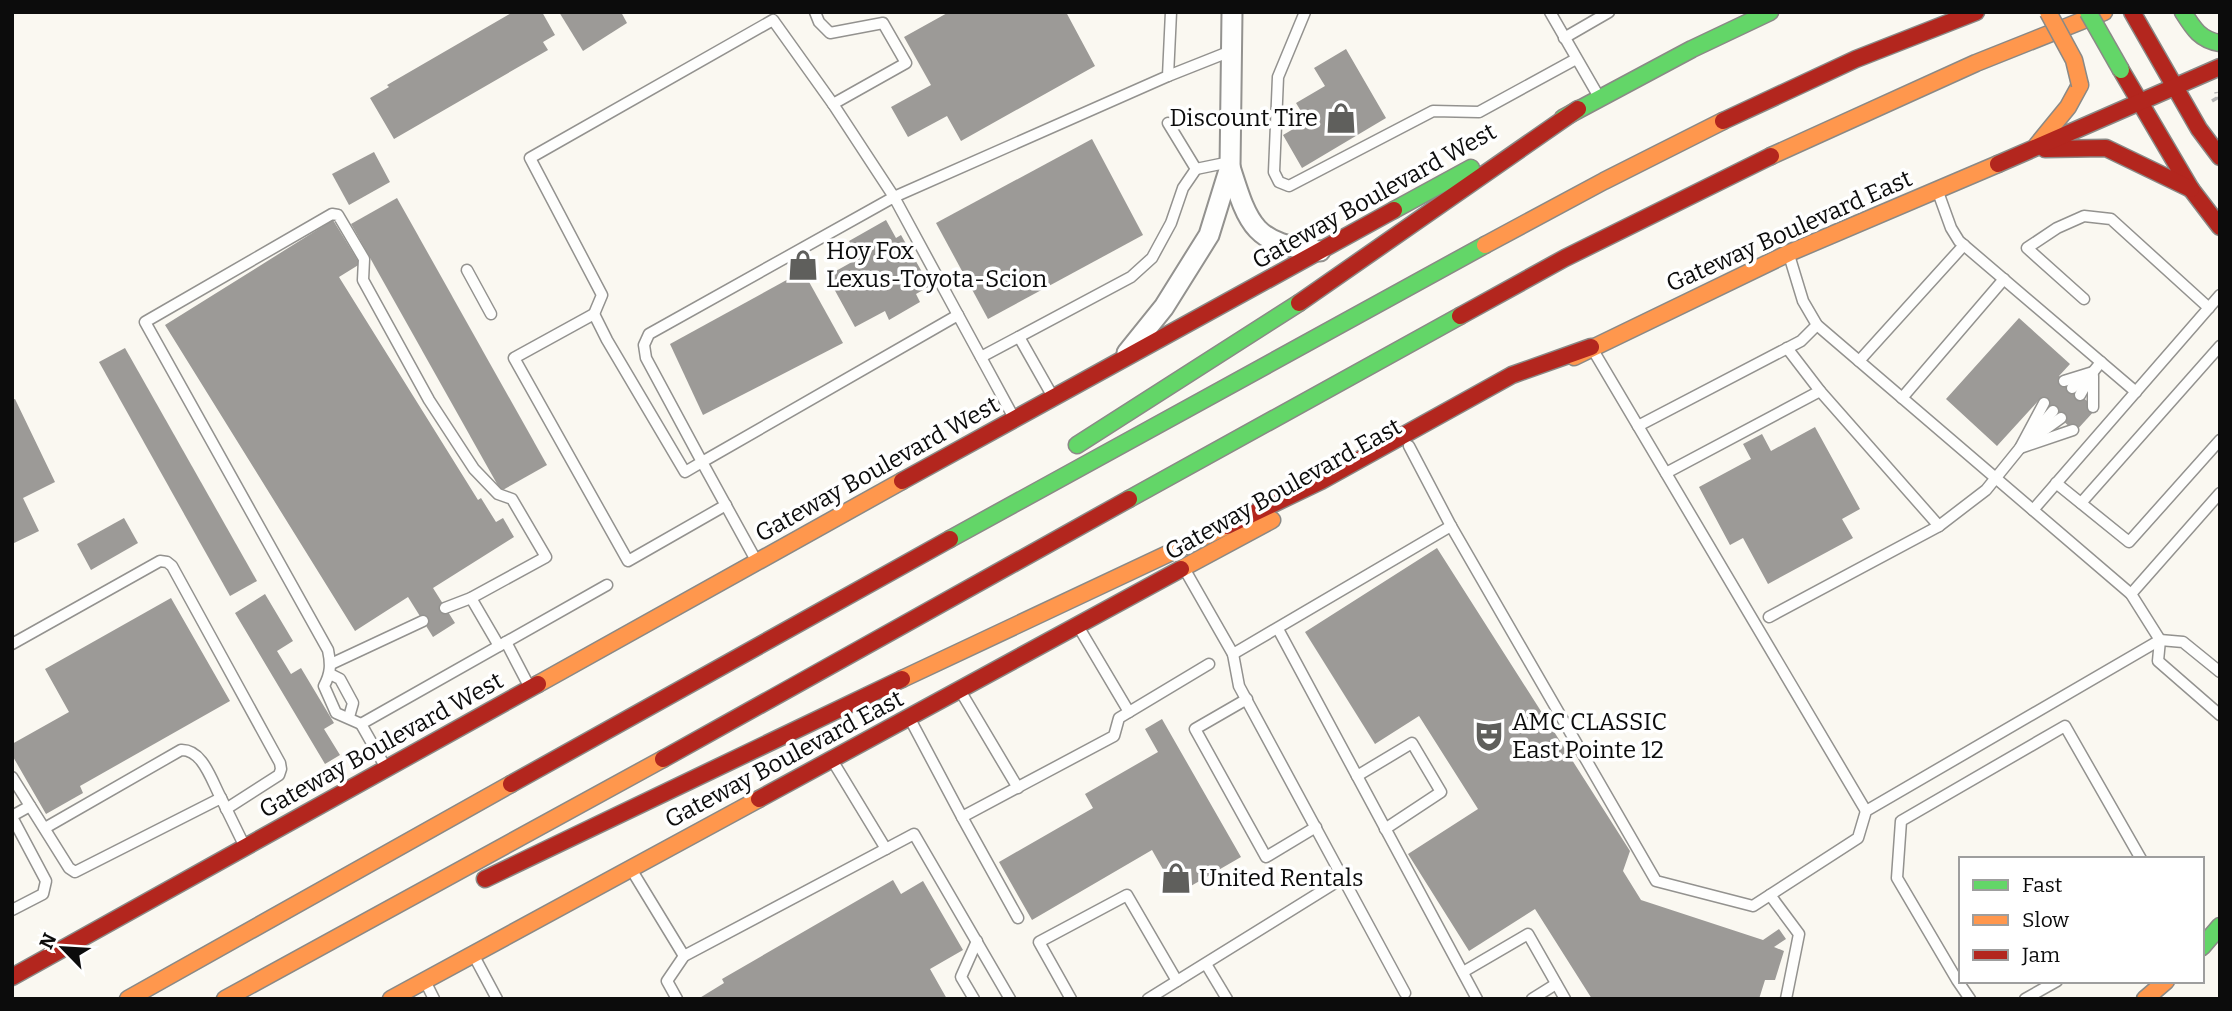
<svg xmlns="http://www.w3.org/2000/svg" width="2232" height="1011" viewBox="0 0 2232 1011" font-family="Bitter,serif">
<rect width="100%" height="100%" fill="#faf8f1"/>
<g fill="#9c9a97">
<polygon points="513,12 542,12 555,35 543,42 548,50 394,139 370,98 389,87 387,85"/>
<polygon points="559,12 621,12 627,23 583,51"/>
<polygon points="949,12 1066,12 1095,66 961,141 947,116 908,137 891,107 931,85 904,37"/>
<polygon points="1346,49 1386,118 1302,168 1283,135 1307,121 1296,103 1325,86 1314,68"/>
<polygon points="1092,139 1143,235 988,319 936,223"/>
<polygon points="374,152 390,182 349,205 332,174"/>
<polygon points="397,198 547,465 501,491 351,224"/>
<polygon points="333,220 360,264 339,277 478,500 481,498 496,522 503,518 514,537 433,588 455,623 433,637 408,597 355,631 165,325"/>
<polygon points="886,220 896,238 901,235 930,286 916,294 920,302 889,320 885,311 855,327 827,276 859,258 849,241"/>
<polygon points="803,271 843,343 703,415 670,344"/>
<polygon points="2019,318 2070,364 2059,376 2096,409 2075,432 2040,399 1997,446 1946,399"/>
<polygon points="125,348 257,581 230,596 99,362"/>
<polygon points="15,399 55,482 23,498 39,531 12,544 12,400"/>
<polygon points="1815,427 1860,509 1842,519 1853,538 1768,584 1743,538 1730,545 1699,487 1751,459 1743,444 1762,434 1771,451"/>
<polygon points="124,518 138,543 91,570 77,544"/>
<polygon points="1437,548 1630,851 1623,871 1641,900 1763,940 1779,929 1786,939 1774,947 1784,951 1775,980 1765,980 1759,999 1592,999 1535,909 1469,951 1408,854 1478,809 1419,716 1375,744 1305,632"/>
<polygon points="265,594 293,641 277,651 291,674 301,668 334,723 324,729 340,755 325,764 235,613"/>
<polygon points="171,598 230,701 80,786 83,793 46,814 12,755 12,744 69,712 45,669"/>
<polygon points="1162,719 1241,857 1177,894 1152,850 1032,920 999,862 1093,808 1085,794 1158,752 1145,729"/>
<polygon points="893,880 901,894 923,881 963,950 930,969 947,999 698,999 724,983 722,979"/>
</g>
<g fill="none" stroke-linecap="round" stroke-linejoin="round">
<defs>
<g id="lane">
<polyline points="1305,12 1278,77 1274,172 1279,182 1289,186 1433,111 1479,112 1576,59"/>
<polyline points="1550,12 1599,97"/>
<polyline points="1564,38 1609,12"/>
<polyline points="1168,76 1231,51"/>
<polyline points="833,104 894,197 1168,76 1171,12"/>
<polyline points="1196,169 1230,162"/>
<polyline points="1938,192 1951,228 1959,241 2136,392"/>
<polyline points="1789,255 1803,301 1817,325 2131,594 2160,640 2158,661 2220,715"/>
<polyline points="467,270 491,314"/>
<polyline points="2084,299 2027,248 2057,228 2084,216 2111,219 2209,308"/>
<polyline points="594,314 602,295 530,158 773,20 833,104 906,63 883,23 830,33 819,22 815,12"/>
<polyline points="1019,337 1053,397"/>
<polyline points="1593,350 1866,811"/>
<polyline points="981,357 1131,277 1152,258 1171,223 1183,188 1196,169 1168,123"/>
<polyline points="1859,361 1964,245"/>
<polyline points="2064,381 2093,372"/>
<polyline points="2072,388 2087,376"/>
<polyline points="1820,391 1939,526 1986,490 2020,448 2044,403"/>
<polyline points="2080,395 2093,372 2101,362"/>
<polyline points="1902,398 2004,279"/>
<polyline points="2093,407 2093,376"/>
<polyline points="1638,426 1801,341 1817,325"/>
<polyline points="2035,432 2053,411"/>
<polyline points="2029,441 2061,418"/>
<polyline points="1409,446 1451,526 1656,881 1753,906 1858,838 1866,811 2160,640 2183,642 2220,672"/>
<polyline points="2020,448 2073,430"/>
<polyline points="1666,473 1820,391 1787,348"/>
<polyline points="2056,483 2129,542 2220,440"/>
<polyline points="2081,503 2220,346"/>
<polyline points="726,505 628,561 514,358 594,314 607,340 685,472 702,462 646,358 644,345 649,334 894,197 958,315"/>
<polyline points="2033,510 2220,295"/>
<polyline points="757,562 702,462 958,315 1014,418"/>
<polyline points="1185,570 1233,654 1451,526"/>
<polyline points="2131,594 2220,493"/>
<polyline points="471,598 499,646"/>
<polyline points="1769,617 1939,526"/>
<polyline points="1078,626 1129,712"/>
<polyline points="1278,629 1477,999"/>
<polyline points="506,642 530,688"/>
<polyline points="12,644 160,561 167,562 172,566 280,763 281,769 279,775 226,809"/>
<polyline points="1233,654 1239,686 1405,993"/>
<polyline points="331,664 423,621"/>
<polyline points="330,674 340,679 353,703 349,717"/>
<polyline points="961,692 1018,788"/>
<polyline points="1247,699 1195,729 1266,857 1316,827"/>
<polyline points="910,719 962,817"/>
<path d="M361,724L336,713L324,686C331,673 331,664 328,650L145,322L332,214L338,215L364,259L363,280L429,400L474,469L498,494L512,499L546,557L471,598L445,608"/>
<polyline points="832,760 886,849"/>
<polyline points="386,768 361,724 607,585"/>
<polyline points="1357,776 1412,743 1441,792 1385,829"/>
<polyline points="12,777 69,868 75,872 221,798 245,847"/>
<polyline points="12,816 30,806"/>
<polyline points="12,817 46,881 43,894 12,910"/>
<path d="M45,828L181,750C203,749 212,782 221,798"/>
<polyline points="631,869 684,956"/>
<polyline points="1770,895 1799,934 1786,999"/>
<polyline points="1018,918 962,817 1114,736 1119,718 1209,664"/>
<polyline points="474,956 497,999"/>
<polyline points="1206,964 1227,999"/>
<polyline points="1463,972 1528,934 1565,999"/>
<polyline points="425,981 434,999"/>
<polyline points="677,999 667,981 684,956 914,834 1010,999"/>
<polyline points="974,999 961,977 977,941"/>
<polyline points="1071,999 1039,942 1127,895 1177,981"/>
<polyline points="1148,999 1343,878"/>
<polyline points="1532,999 1556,984"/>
<polyline points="1970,999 1957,980 1897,878 1901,821 2065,726 2141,859"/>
<polyline points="2025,999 2057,981"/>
</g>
<g id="street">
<path d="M1230,167C1249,227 1254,244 1320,251"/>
<polyline points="1127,353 1164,307 1209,235 1230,167 1232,12"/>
</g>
<g id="fast">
<path d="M2183,12C2193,28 2200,40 2220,43"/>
<polyline points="1563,118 1692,49 1770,12"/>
<polyline points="1394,210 1471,168"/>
<polyline points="1077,445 1299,303"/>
<polyline points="1129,499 1460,316"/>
<polyline points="950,539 1485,245"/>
<polyline points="2202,947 2220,926"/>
</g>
<g id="slow">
<polyline points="2037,145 2068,107 2080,85"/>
<polyline points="1771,156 1976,63 2104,12"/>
<polyline points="1485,245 1604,181 1723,121"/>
<polyline points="1574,357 1789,253 1998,164"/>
<polyline points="1181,569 1272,520"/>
<polyline points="902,679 1227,526"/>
<polyline points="538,684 902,481"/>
<polyline points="128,999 511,784"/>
<polyline points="225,999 663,759"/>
<polyline points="391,999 759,799"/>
<polyline points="2145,999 2166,981"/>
</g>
<g id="jam">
<polyline points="2132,12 2199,129 2220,157"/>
<polyline points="2121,70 2191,189 2220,227"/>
<polyline points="1723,121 1856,59 1976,12"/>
<polyline points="2045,149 2106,148 2191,189"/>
<polyline points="1998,164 2220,67"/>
<polyline points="1299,303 1578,109"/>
<polyline points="1460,316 1565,258 1771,156"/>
<polyline points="902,481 1394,210"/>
<polyline points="1227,526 1321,481 1512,375 1591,347"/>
<polyline points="663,759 1129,499"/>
<polyline points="511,784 950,539"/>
<polyline points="759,799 1181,569"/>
<polyline points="485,879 902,679"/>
<polyline points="12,977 538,684"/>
</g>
</defs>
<use href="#lane" stroke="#93928f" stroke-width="13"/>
<use href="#street" stroke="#93928f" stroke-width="23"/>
<use href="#fast" stroke="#8a8986" stroke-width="19"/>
<use href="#slow" stroke="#8a8986" stroke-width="19"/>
<use href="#jam" stroke="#8a8986" stroke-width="19"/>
<polyline stroke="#b7b7b6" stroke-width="3.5" stroke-dasharray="7 3.5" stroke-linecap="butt" points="2212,101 2217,98 2216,92"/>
<use href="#lane" stroke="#fefefd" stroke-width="10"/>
<use href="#street" stroke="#fefefd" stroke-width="19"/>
<use href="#fast" stroke="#63d668" stroke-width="16"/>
<use href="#slow" stroke="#ff974d" stroke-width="16"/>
<use href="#jam" stroke="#b3261e" stroke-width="16"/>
<defs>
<polyline id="fast-bridge" points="2088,12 2121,70"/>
<polyline id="slow-bridge" points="2048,12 2074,60 2080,85"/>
</defs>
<use href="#fast-bridge" stroke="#8a8986" stroke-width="19" stroke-linecap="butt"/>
<use href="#slow-bridge" stroke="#8a8986" stroke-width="19" stroke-linecap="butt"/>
<use href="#fast-bridge" stroke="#63d668" stroke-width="16"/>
<use href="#slow-bridge" stroke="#ff974d" stroke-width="16"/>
</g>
<defs>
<symbol id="shop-bare" viewBox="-9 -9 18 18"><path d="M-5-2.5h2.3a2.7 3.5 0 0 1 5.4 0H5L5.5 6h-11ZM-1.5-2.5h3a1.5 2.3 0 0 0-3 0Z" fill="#5f5f5c" stroke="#fff" stroke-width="2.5" paint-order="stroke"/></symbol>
<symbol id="theatre-bare" viewBox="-9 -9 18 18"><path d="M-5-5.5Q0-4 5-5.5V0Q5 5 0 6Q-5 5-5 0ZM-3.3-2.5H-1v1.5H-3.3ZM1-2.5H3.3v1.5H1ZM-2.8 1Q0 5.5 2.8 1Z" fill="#5f5f5c" stroke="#fff" stroke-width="2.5" paint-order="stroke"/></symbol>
</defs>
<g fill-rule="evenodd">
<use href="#shop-bare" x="1319" y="96" width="44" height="44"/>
<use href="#shop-bare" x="781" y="243" width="44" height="44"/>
<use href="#theatre-bare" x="1467" y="714" width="44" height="44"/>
<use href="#shop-bare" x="1154" y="856" width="44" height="44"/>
</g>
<g text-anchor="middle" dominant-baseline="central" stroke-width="7" stroke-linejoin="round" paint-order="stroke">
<g font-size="24" fill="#0c0c0c" stroke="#fff" text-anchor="start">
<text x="1318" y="118" text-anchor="end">Discount Tire</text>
<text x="826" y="251">Hoy Fox<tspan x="826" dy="28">Lexus-Toyota-Scion</tspan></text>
<text x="1512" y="722">AMC CLASSIC<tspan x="1512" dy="28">East Pointe 12</tspan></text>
<text x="1199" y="878">United Rentals</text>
</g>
<g font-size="24" fill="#0c0c0c" stroke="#fff">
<text transform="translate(1374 196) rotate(-29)">Gateway Boulevard West</text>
<text transform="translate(1789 231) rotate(-24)">Gateway Boulevard East</text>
<text transform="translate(877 469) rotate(-29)">Gateway Boulevard West</text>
<text transform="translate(1283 489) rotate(-29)">Gateway Boulevard East</text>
<text transform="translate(381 745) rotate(-29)">Gateway Boulevard West</text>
<text transform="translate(784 759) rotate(-28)">Gateway Boulevard East</text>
</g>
</g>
<rect width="2232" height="1011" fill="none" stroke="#0c0c0c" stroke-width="28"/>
<rect x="1959" y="857" width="245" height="126" fill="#ffffff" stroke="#9e9e9e" stroke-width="2"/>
<rect x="1973" y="880" width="35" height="10" fill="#63d668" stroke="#9e9e9e" stroke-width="2"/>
<text x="2022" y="892" font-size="21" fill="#0c0c0c">Fast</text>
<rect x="1973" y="915" width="35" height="10" fill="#ff974d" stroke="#9e9e9e" stroke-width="2"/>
<text x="2022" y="927" font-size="21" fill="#0c0c0c">Slow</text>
<rect x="1973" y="950" width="35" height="10" fill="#b3261e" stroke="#9e9e9e" stroke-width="2"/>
<text x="2022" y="962" font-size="21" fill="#0c0c0c">Jam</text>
<g transform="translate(63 948) rotate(295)" stroke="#ffffff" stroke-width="5" paint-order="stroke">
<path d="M0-5L12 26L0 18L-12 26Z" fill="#0c0c0c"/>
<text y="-10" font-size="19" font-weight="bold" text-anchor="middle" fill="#0c0c0c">N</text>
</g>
</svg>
